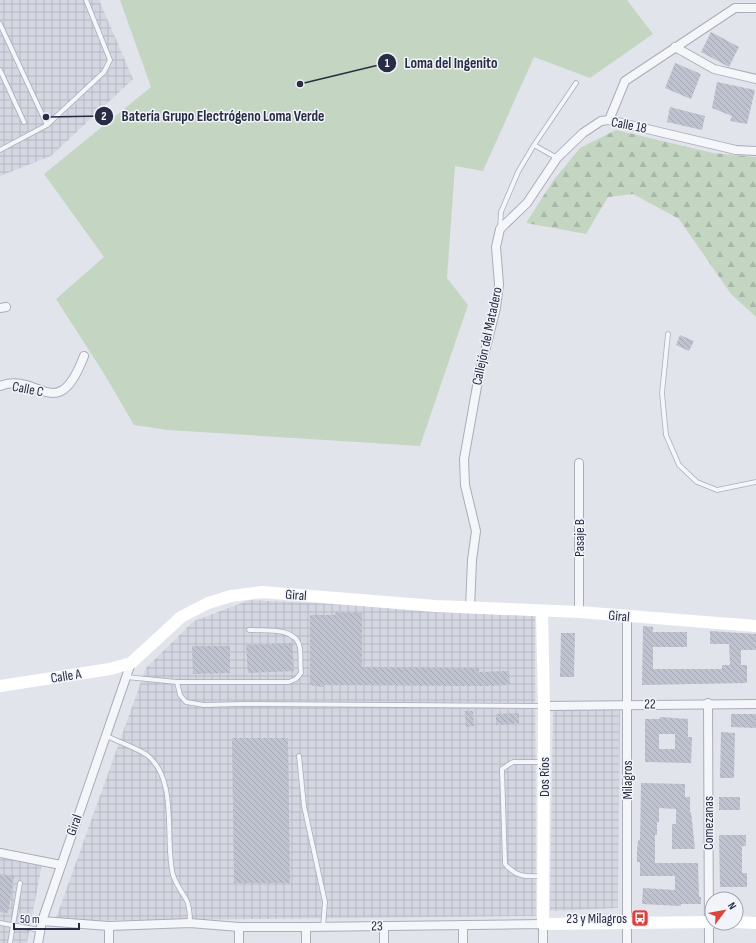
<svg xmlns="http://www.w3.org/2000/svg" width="756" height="943" viewBox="0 0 756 943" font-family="'Sofia Sans Condensed',sans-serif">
<defs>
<pattern id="industrial-grid" width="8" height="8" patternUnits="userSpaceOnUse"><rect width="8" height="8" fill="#d4d6e1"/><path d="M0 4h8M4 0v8" fill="none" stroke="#b6b8c2"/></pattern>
<pattern id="forest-firs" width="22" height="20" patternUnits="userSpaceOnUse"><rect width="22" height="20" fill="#c4d6c2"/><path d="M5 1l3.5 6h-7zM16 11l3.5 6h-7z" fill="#a8b8a8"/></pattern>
<pattern id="building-back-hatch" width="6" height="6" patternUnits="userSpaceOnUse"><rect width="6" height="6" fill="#bfc2cf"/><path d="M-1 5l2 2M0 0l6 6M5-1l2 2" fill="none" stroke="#a4a7b3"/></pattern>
</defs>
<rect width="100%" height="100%" fill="#e2e4ec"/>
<g fill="url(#industrial-grid)">
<polygon points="0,0 99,0 133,79 51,156 0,176"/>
<polygon points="250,600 535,614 536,916 55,921 146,668 194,621"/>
<polygon points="620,706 618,908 550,911 553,707"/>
<polygon points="0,856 42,864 27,943 0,943"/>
</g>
<polygon fill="#c4d6c2" points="120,0 627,0 653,34 590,78 534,57 483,171 455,166 447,278 468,305 420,446 168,430 134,425 103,372 56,299 104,257 44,174 151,87"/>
<polygon fill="url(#forest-firs)" points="616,130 713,153 756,157 756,317 731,294 679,219 633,194 608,197 586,234 526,223 553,181 580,148"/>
<g fill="url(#building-back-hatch)" fill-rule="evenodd">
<polygon points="711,32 739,47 729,67 701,52"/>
<polygon points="675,63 701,74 691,99 665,88"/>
<polygon points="717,82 755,90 747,124 730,121 732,116 712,108"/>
<polygon points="670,107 705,116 702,130 667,122"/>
<polygon points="680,335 694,341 689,351 676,345"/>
<polygon points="335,612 362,613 362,667 479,668 479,672 509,671 510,685 482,686 324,685 324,687 310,685 310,615 335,615"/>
<polygon points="643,626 653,627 653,632 687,632 687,647 653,647 653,669 722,669 722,665 730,665 729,644 710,644 710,631 756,634 756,650 741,650 741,665 747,665 747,683 642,685"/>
<polygon points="561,633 575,633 574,677 560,677"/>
<polygon points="292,643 294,671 248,673 246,645"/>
<polygon points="192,646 230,646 230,673 193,674"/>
<polygon points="465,711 473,711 474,726 466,727"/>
<polygon points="519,713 519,724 496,725 496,714"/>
<polygon points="731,714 756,714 756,728 731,727"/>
<path d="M660,717L688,719V737H692L691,763L645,762V719H660ZM659,734H675V749H659Z"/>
<polygon points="721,732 735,733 734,778 720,778"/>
<polygon points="232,738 288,738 290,883 234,883"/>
<polygon points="641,783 685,784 685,797 690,797 690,812 691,812 695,849 672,849 672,824 676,824 676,809 659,808 659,822 657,822 657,835 655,835 655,863 698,863 699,897 701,897 701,904 681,904 681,906 642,904 643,888 675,890 675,876 640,876 640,862 637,862 637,851 638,840 640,840"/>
<rect x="719" y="797" width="21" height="13"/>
<polygon points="719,835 746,835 746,846 742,846 742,873 747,873 747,887 720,887"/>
<polygon points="0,874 14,876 8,913 0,912"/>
</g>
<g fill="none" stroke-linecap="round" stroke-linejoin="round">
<defs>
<g id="lane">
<polyline points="0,24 47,125 0,150"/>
<polyline points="0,70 24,122"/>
<polyline points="47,125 104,72 110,60 86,0"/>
<polyline points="534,145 557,158"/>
<polyline points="500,228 501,212 518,172 534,145 576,83"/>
<polyline points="668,334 662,393 666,435 679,465 697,482 717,490 756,482"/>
<path d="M126,677L177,682H289L296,679L301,673C300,665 301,656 300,648C296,626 265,631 249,630"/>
<polyline points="177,682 180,695 186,702 204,705 242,704 543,706"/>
<path d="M105,735C118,742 135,747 147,755C179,780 164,840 173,875C176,884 181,891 186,899C190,906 190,915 190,923"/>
<polyline points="299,756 304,806 325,902 323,927"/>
<path d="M541,762H513L502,769L505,864C516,877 526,877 542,876"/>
<polyline points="0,923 40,930"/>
<polyline points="10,943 20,883"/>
</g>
<g id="street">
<polyline points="675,47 714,69 756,79"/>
<polyline points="609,120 625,81 735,8 756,8"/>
<polyline points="0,308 6,307"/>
<path d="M0,386C39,371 57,427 84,356"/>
<polyline points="470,608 472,560 476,531 465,485 464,459 479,375 496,308 499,284 496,247 500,229 527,203 557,158 583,133 601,121 609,120 736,150 756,151"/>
<polyline points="579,612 579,463"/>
<polyline points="708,703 709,943"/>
<polyline points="544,706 756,704"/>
<polyline points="0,853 61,865"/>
<polyline points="42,921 109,926 190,923 239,927 306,927 543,924 543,943"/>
<polyline points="463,925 463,943"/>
<polyline points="384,926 384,943"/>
<polyline points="239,927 239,943"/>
<polyline points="306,927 306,943"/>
<polyline points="38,943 42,921 131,663"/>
<polyline points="109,943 109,926"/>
<polyline points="627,943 627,617"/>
</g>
</defs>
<use href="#lane" stroke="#aaadba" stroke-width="5.5"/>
<use href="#street" stroke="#aaadba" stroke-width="10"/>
<use href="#lane" stroke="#f5f6f9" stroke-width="4"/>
<use href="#street" stroke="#f5f6f9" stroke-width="8"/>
<g stroke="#fff" stroke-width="12">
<polyline points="542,611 544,706 543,924 712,922"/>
<polyline points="0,686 110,669 131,663 181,617 208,603 231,596 262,592 435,606 579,612 756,626"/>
<polyline points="736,922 756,923"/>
</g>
</g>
<defs>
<symbol id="bus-square" viewBox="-11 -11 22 22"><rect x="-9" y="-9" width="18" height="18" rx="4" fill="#da433e" stroke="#f2f4f9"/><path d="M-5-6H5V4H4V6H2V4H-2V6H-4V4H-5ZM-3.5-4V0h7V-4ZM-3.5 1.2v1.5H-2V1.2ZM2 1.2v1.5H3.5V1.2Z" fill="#fff"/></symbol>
</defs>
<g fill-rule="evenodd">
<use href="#bus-square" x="630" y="908" width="20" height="20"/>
</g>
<g text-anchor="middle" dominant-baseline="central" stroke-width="3" stroke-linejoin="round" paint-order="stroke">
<g font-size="14" fill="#282d45" stroke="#f2f4f9">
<text transform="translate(629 125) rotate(11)">Calle 18</text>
<text transform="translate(487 336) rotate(-78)">Callejón del Matadero</text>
<text transform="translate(28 389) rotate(11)">Calle C</text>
<text transform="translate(579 538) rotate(-90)">Pasaje B</text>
<text transform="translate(296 595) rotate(4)">Giral</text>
<text transform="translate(619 616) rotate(5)">Giral</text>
<text transform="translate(66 676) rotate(-9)">Calle A</text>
<text transform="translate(650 704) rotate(-1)">22</text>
<text transform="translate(544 777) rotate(-90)">Dos Ríos</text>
<text transform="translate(627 780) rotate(-90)">Milagros</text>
<text transform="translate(708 823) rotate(-90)">Comezanas</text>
<text transform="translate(74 825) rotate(-71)">Giral</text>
<text transform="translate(377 926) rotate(-1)">23</text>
</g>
<g font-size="14" fill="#282d45" stroke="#f2f4f9" text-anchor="end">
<text x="627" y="918">23 y Milagros</text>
</g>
</g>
<path fill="none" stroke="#282d45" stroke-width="1.5" d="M300 84L387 63M46 117L104 116"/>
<g fill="#282d45" stroke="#f2f4f9" stroke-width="1.5">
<circle cx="300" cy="84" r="4"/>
<circle cx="46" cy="117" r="4"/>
<circle cx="387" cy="63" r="10"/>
<circle cx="104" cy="116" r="10"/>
</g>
<g font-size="12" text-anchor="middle" font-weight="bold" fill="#fff">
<text x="387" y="67">1</text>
<text x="104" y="120">2</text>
</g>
<g font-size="15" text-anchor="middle" font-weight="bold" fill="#282d45" stroke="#f2f4f9" stroke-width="3" stroke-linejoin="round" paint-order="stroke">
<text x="451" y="68">Loma del Ingenito</text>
<text x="223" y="121">Batería Grupo Electrógeno Loma Verde</text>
</g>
<g transform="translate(724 911) rotate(58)"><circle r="19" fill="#f2f4f9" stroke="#a1a4b1"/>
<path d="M0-3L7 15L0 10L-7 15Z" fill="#da433e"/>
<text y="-6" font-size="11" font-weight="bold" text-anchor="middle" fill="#282d45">N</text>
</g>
<path d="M14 923v6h65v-6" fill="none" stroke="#282d45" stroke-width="2"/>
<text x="20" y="923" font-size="12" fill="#282d45" stroke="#f2f4f9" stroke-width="3" paint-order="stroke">50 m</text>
</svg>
